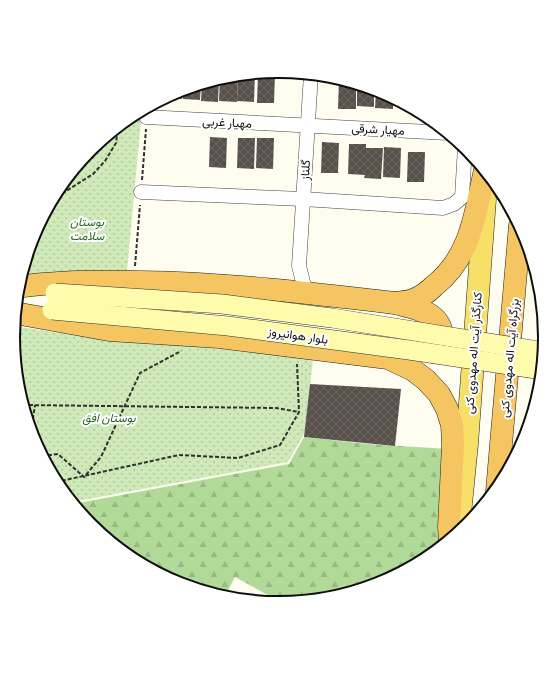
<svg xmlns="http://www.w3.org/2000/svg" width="559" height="675" viewBox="0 0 559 675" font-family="'IBM Plex Serif',Vazirmatn,serif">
<defs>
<pattern id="forest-firs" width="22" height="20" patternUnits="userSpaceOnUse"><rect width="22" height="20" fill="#b1da99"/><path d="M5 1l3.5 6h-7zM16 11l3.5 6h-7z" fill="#97ba83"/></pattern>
<pattern id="park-dots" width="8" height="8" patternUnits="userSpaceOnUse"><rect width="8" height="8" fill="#cfe9b9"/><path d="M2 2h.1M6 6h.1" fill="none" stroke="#b1c79e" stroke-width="1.8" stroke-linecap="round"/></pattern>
<pattern id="building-cross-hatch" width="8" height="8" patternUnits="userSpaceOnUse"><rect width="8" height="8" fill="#57504b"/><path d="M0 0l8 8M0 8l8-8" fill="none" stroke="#6a6561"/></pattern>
</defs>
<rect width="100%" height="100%" fill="#fffdf0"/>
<polygon fill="url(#forest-firs)" points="304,437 368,444 448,449 444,546 427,559 381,584 331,599 284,604 235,577 224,598 177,584 131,559 91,526 73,504 289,464"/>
<g fill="url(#park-dots)">
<polygon points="142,110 127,271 20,278 33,235 58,189 91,149 132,116"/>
<polygon points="14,326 91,338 191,346 313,359 305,432 288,462 72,502 58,485 33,439 18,389 13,337"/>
</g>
<g fill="url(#building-cross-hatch)">
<polygon points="265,72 275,73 274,103 257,103 258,73"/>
<polygon points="255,73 254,102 237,101 238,75"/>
<polygon points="238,75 237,102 219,101 220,78"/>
<polygon points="219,79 218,102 201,101 202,84"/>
<polygon points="339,79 356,84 356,109 338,109"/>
<polygon points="201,84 200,100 183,99 183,89"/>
<polygon points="357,84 374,89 374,107 357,106"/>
<polygon points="182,90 182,99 165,98 178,91"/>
<polygon points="376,90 393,97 393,109 375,108"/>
<polygon points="210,137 227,138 226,168 209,167"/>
<polygon points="238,138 255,138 254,169 237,168"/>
<polygon points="257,138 274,138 273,169 256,168"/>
<polygon points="322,142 339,143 338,173 321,173"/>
<polygon points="349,144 366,144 366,148 383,148 381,179 364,178 365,175 348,174"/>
<polygon points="384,147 401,148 400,178 383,177"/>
<polygon points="408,152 425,152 424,182 407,182"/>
<polygon points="310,384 401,389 395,446 304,437"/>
</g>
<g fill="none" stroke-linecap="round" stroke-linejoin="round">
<defs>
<g id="minor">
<polyline points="311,74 299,266 304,286 312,293"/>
<polyline points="146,117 448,133"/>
<polyline points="141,192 303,199 443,208 454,204 462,197 465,147"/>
</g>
<polyline id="primary" points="458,534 467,444 485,199"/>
<g id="trunk">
<path d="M18,287C58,281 99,281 140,282C225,283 310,293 395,303C401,302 408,302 413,300C421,297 428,292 434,286C471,257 475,214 485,170"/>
<path d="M395,303C414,308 438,311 442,333C444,341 439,348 434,352"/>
<polyline points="15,313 109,330 219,337 388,358 413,370 426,380 439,394 447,409 452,425 453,445 449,527 450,541"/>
<polyline points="497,491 520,225"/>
</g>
</defs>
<use href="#minor" stroke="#414141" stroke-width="15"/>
<use href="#primary" stroke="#1f1f1f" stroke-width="23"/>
<use href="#trunk" stroke="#1f1f1f" stroke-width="23"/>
<g stroke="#303030" stroke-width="2" stroke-dasharray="4 2" stroke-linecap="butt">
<polyline points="142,180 146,129"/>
<polyline points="52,200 93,174 105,161 116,143 118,127"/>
<polyline points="135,266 140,205"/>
<polyline points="24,267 25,266 26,258"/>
<polyline points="23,405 276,408 299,412"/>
<polyline points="31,431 35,405"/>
<polyline points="42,456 58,454 84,477 101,457 140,373 181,351"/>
<polyline points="56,482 179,455 238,458 280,445 299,412 297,364"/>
</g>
<use href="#minor" stroke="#fff" stroke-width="14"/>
<use href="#primary" stroke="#f7df68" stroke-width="22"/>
<use href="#trunk" stroke="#f5c561" stroke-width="22"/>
<defs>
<g id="secondary-bridge">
<polyline points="55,293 222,304 332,318 545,352"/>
<polyline points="52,310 228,326 409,350 543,370"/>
</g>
</defs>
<use href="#secondary-bridge" stroke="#303030" stroke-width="20" stroke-linecap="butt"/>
<use href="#secondary-bridge" stroke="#fefbac" stroke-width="19"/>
</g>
<g text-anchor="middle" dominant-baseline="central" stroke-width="4" stroke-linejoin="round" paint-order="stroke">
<g font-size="12" fill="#0e0e0e" stroke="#fff">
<text transform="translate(227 122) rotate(3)">مهیار غربی</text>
<text transform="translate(378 129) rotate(3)">مهیار شرقی</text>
<text transform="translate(305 170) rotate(-87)">گلناز</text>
<text transform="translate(298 335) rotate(8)">بلوار هوانیروز</text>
<text transform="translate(473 353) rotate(-86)">کنارگذر آیت اله مهدوی کنی</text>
<text transform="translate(509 358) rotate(-85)">بزرگراه آیت اله مهدوی کنی</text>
</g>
<g font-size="12" font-style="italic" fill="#28661f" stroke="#fff">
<text x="87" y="221">بوستان<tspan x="87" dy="14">سلامت</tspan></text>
<text x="109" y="417">بوستان افق</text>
</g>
</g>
<path d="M0 0H559V675H0ZM20 337a259 259 0 1 1 518 0a259 259 0 1 1-518 0Z" fill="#fff" fill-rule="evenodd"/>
<path fill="none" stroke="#0e0e0e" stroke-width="2" d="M20 337a259 259 0 1 1 518 0a259 259 0 1 1-518 0Z"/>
</svg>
